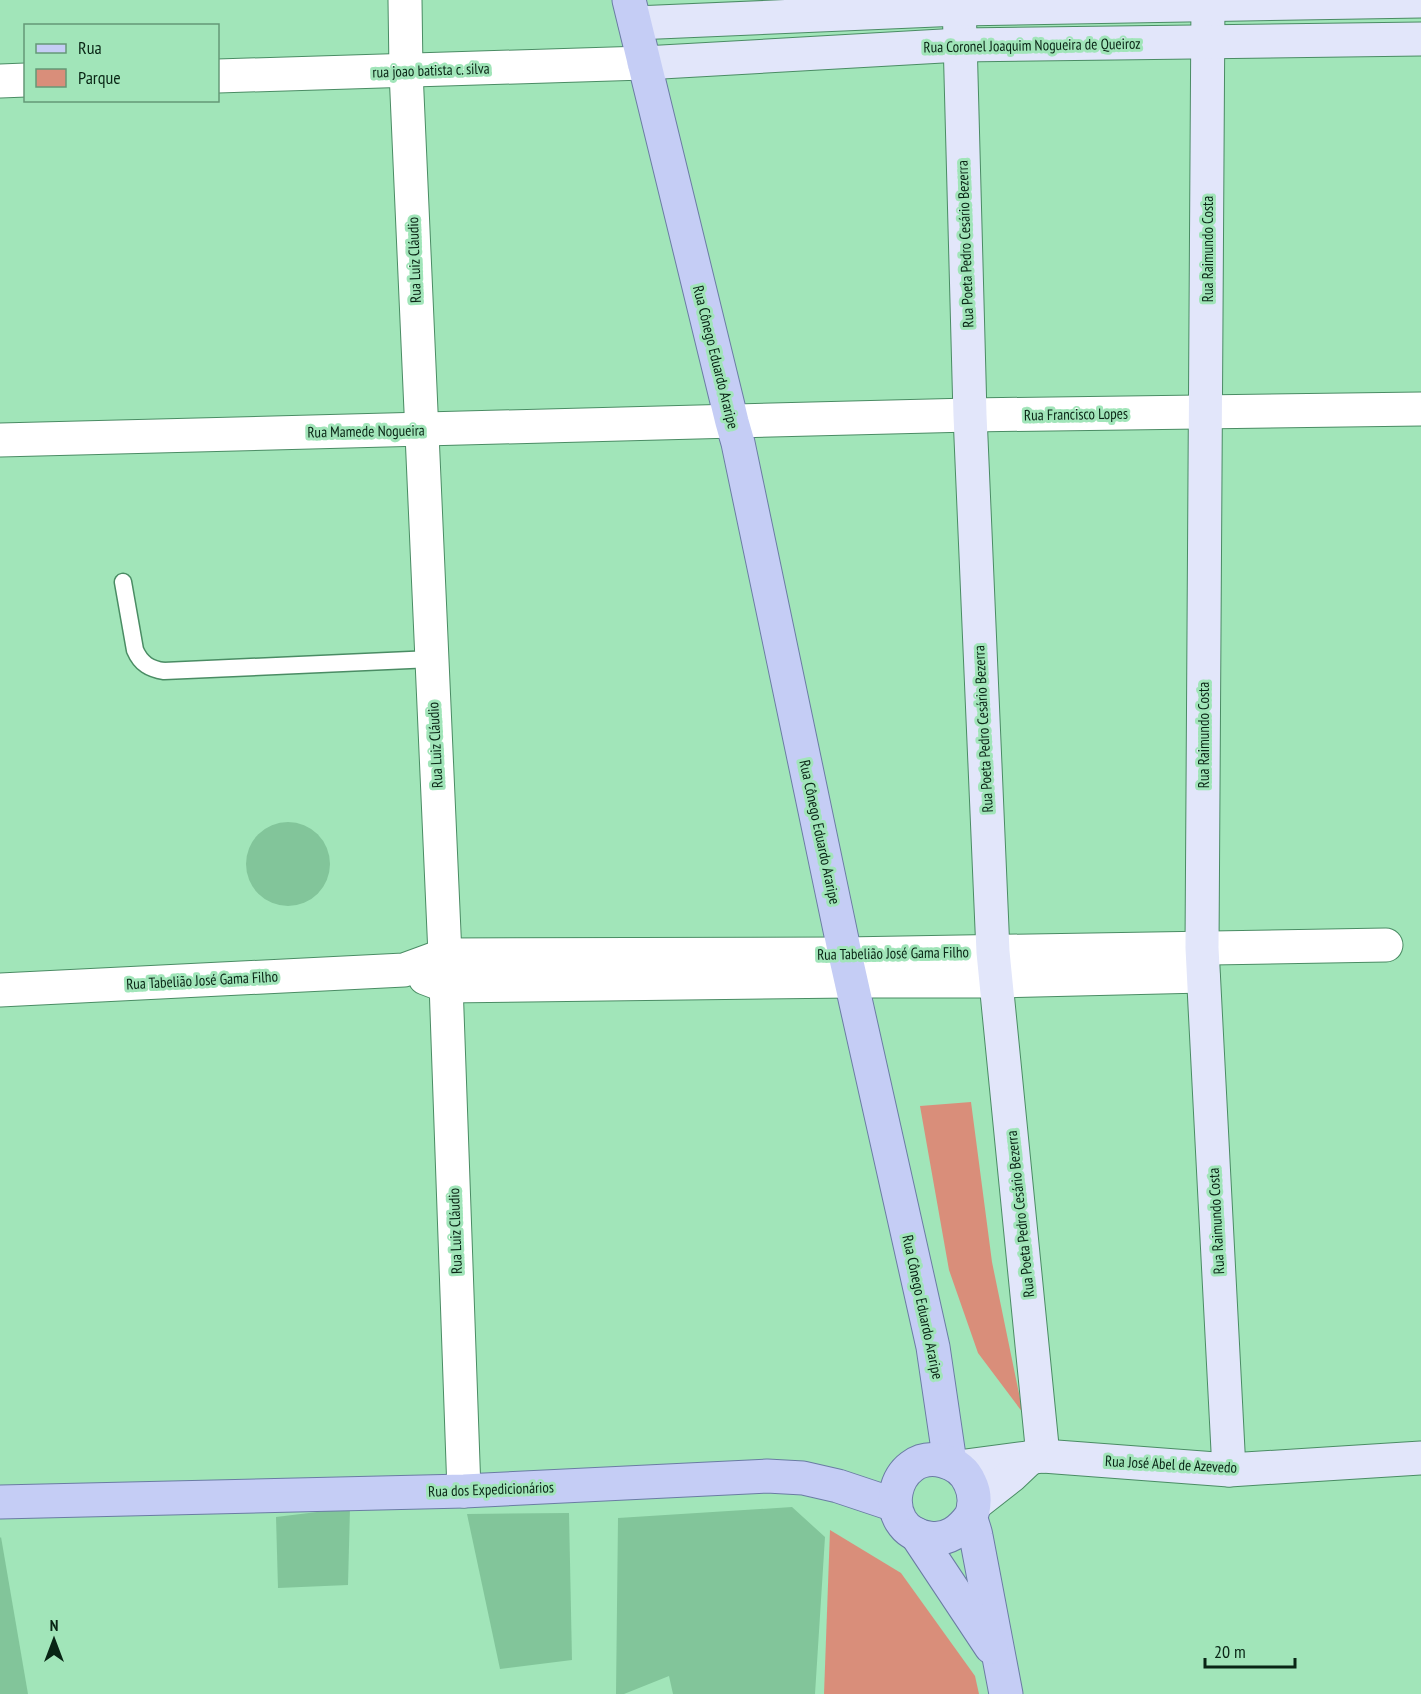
<svg xmlns="http://www.w3.org/2000/svg" width="1421" height="1694" viewBox="0 0 1421 1694" font-family="'PT Sans Narrow',sans-serif">
<rect width="100%" height="100%" fill="#a1e5b9"/>
<g fill="#d98e7a">
<polygon points="971,1102 992,1262 1023,1413 978,1353 949,1270 920,1106"/>
<polygon points="830,1530 901,1573 975,1676 979,1694 824,1694"/>
</g>
<g fill="#82c59a">
<circle cx="288" cy="864" r="42"/>
<polygon points="792,1507 825,1537 815,1694 673,1694 669,1676 624,1694 616,1694 618,1518"/>
<polygon points="350,1508 348,1585 278,1588 276,1517"/>
<polygon points="569,1513 572,1660 500,1669 467,1514"/>
<polygon points="1,1537 28,1694 0,1694 0,1538"/>
</g>
<g fill="none" stroke-linecap="round" stroke-linejoin="round">
<defs>
<path id="service" d="M123,582L135,650C141,664 150,669 164,671L432,659"/>
<g id="minor">
<polyline points="218,76 644,63"/>
<polyline points="0,81 26,80"/>
<polyline points="845,954 1386,945"/>
<polyline points="851,981 997,981 1203,976"/>
</g>
<g id="tertiary">
<polyline points="405,0 406,71 445,955 464,1491"/>
<polyline points="0,440 970,415 1421,409"/>
<polyline points="425,978 446,986 851,981"/>
<polyline points="0,990 404,970 445,955 845,954"/>
</g>
<g id="secondary">
<polyline points="959,0 970,415 993,952 1043,1456"/>
<polyline points="1208,0 1202,948 1229,1470"/>
<polyline points="635,23 959,9 1421,1"/>
<polyline points="644,63 960,45 1421,39"/>
<polyline points="958,1467 1043,1456 1229,1470 1421,1458"/>
<polyline points="974,1505 1011,1476 1031,1457"/>
</g>
<g id="primary">
<polyline points="629,0 732,422 738,443 845,954 933,1347 950,1463"/>
<polyline points="0,1502 464,1491 767,1476 803,1478 838,1486 895,1505"/>
<path d="M971,1516C961,1530 948,1541 929,1538C874,1530 892,1448 943,1461C955,1464 965,1471 970,1483C974,1491 975,1501 973,1510C972,1514 971,1514 971,1518C972,1524 975,1530 976,1536L1006,1694"/>
<polyline points="916,1534 991,1647"/>
</g>
</defs>
<use href="#service" stroke="#4a8c64" stroke-width="19"/>
<use href="#minor" stroke="#4a8c64" stroke-width="35"/>
<use href="#tertiary" stroke="#4a8c64" stroke-width="35"/>
<use href="#secondary" stroke="#4a8c64" stroke-width="35"/>
<use href="#primary" stroke="#6a7ca3" stroke-width="35"/>
<use href="#service" stroke="#fff" stroke-width="16"/>
<use href="#minor" stroke="#fff" stroke-width="33"/>
<use href="#tertiary" stroke="#fff" stroke-width="33"/>
<use href="#secondary" stroke="#e2e6fa" stroke-width="33"/>
<use href="#primary" stroke="#c5cdf5" stroke-width="33"/>
</g>
<g text-anchor="middle" dominant-baseline="central" stroke-width="6" stroke-linejoin="round" paint-order="stroke">
<g font-size="15" fill="#092515" stroke="#a1e5b9">
<text transform="translate(1032 45) rotate(-1)">Rua Coronel Joaquim Nogueira de Queiroz</text>
<text transform="translate(431 70) rotate(-2)">rua joao batista c. silva</text>
<text transform="translate(965 244) rotate(-92)">Rua Poeta Pedro Cesário Bezerra</text>
<text transform="translate(1207 249) rotate(-90)">Rua Raimundo Costa</text>
<text transform="translate(414 260) rotate(-92)">Rua Luiz Cláudio</text>
<text transform="translate(716 357) rotate(76)">Rua Cônego Eduardo Araripe</text>
<text transform="translate(1076 414) rotate(-1)">Rua Francisco Lopes</text>
<text transform="translate(366 431) rotate(-1)">Rua Mamede Nogueira</text>
<text transform="translate(983 729) rotate(-93)">Rua Poeta Pedro Cesário Bezerra</text>
<text transform="translate(1203 735) rotate(-90)">Rua Raimundo Costa</text>
<text transform="translate(435 745) rotate(-93)">Rua Luiz Cláudio</text>
<text transform="translate(820 832) rotate(78)">Rua Cônego Eduardo Araripe</text>
<text transform="translate(893 953) rotate(-1)">Rua Tabelião José Gama Filho</text>
<text transform="translate(202 980) rotate(-3)">Rua Tabelião José Gama Filho</text>
<text transform="translate(1020 1214) rotate(-96)">Rua Poeta Pedro Cesário Bezerra</text>
<text transform="translate(1216 1221) rotate(-93)">Rua Raimundo Costa</text>
<text transform="translate(455 1231) rotate(-92)">Rua Luiz Cláudio</text>
<text transform="translate(923 1307) rotate(78)">Rua Cônego Eduardo Araripe</text>
<text transform="translate(1171 1464) rotate(3)">Rua José Abel de Azevedo</text>
<text transform="translate(491 1489) rotate(-2)">Rua dos Expedicionários</text>
</g>
</g>
<rect x="24" y="24" width="195" height="78" fill="#a1e5b9" stroke="#649877" stroke-width="1.5"/>
<rect x="36" y="44" width="30" height="9" fill="#c5cdf5" stroke="#649877" stroke-width="1.5"/>
<text x="78" y="54" font-size="18" fill="#092515">Rua</text>
<rect x="36" y="69" width="30" height="18" fill="#d98e7a" stroke="#649877" stroke-width="1.5"/>
<text x="78" y="84" font-size="18" fill="#092515">Parque</text>
<g transform="translate(54 1640)" stroke="#a1e5b9" stroke-width="4.5" paint-order="stroke">
<path d="M0-4.5L10 22L0 15L-10 22Z" fill="#092515"/>
<text y="-9" font-size="16" font-weight="bold" text-anchor="middle" fill="#092515">N</text>
</g>
<path d="M1205 1658v9h90v-9" fill="none" stroke="#092515" stroke-width="3"/>
<text x="1214" y="1658" font-size="18" fill="#092515" stroke="#a1e5b9" stroke-width="4.5" paint-order="stroke">20 m</text>
</svg>
